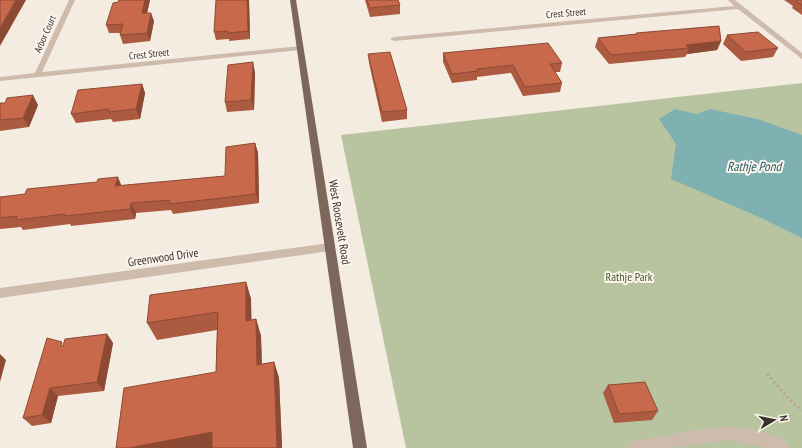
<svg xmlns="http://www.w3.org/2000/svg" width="802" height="448" viewBox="0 0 802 448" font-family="'PT Sans Narrow',sans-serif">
<rect width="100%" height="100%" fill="#f4ebe1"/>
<polygon fill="#b8c4a0" points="802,83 802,448 406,448 341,135"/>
<polygon fill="#7fb0b2" points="675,109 697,114 710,109 757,119 802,135 802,238 759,217 671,179 676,144 659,119"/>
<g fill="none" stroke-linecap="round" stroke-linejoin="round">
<polyline stroke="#b9a596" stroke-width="3" stroke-dasharray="2.5 2.5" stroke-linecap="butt" points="767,374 792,402 802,410"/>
<g fill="#cdbbac" fill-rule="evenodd">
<polygon points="69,0 75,0 42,72 300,46 304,48 300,50 0,81 0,77 35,73"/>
<polygon points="728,0 735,0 802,53 802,59 738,9 394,41 390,39 394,37 734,6"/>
<polygon points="330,243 334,244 335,247 334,250 330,251 0,298 0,288"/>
<path d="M731,426C746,430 785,433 791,448H768L731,440L672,448H628L630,443L635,441L690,431Z"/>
</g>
<polygon fill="#7d675c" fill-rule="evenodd" points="290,0 296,0 367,448 353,448"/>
</g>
<g fill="#ac5a40">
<polygon points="150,0 147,13 154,21 150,41 123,44 120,35 121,33 109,33 106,25 118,2"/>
<polygon points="216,0 249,0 250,39 229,41 229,39 216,40 214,32"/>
<polygon points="365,0 398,0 400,5 400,14 370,17"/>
<polygon points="784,0 802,0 802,15 792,8 793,6"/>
<polygon points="636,33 721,41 717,50 687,54 685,57 609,64 595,47 598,38 636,34"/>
<polygon points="727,35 778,48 773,57 741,61 723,44"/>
<polygon points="443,53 562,63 560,72 555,72 562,83 560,92 523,96 511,73 477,77 477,80 452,83 443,62"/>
<polygon points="368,54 407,110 407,119 382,122 369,63"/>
<polygon points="255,72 254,110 227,112 225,102"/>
<polygon points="142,84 145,93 140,119 113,122 111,119 76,123 71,114"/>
<polygon points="0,103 5,103 38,105 29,127 0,131"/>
<polygon points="255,143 258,153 259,203 173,214 171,210 136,213 135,219 71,226 70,224 23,230 21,227 0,229 0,197 225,176"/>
<polygon points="246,282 251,299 251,320 256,319 261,336 262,364 274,362 279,378 282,448 116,448 216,372 217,330 157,340 147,323"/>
<polygon points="107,334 113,343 104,391 58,396 51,423 32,426 23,418 64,344"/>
<polygon points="608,385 658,411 652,420 614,423 603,393"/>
</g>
<g fill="#8c4a34">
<polygon points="16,0 26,0 0,46 0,28"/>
<polygon points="145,0 150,0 145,22 142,13"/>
<polygon points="247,0 249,0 250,39 248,31"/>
<polygon points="151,13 154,21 150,41 147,33"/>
<polygon points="721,41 717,50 687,54 689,48 686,45"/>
<polygon points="253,62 255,72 254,110 251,100"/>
<polygon points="142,84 145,93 140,119 136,109"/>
<polygon points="33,95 38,105 29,127 23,118"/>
<polygon points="255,143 258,153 259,203 256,194"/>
<polygon points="118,177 122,187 115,186"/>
<polygon points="131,203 136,213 135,219 130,209"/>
<polygon points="246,282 251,299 252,338 246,321"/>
<polygon points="256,319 261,336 262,381 257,365"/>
<polygon points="107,334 113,343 104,391 97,382"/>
<polygon points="0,354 6,360 0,382"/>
<polygon points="274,362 279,378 282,448 277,448"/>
<polygon points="50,388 58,396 51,423 42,415"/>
<polygon points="212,432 212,448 129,448"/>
</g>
<g fill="#c8694b" stroke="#8c4a34">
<polygon points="0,0 16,0 0,28"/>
<polygon points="119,0 145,0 142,13 151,13 147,33 120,35 123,24 106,25 113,3 118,2"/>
<polygon points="216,0 247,0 248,31 228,33 228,31 214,32"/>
<polygon points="367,0 398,0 400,5 370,8"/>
<polygon points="798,0 802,0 802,5 796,1"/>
<polygon points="719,26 721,41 686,45 689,48 611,55 598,38 637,34 636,33"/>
<polygon points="758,32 778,48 746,52 727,35"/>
<polygon points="548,43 562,63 550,64 562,83 525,87 513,65 477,69 478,71 452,74 443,53"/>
<polygon points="390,52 407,110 382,112 368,54"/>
<polygon points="253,62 251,100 225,102 228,65"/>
<polygon points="142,84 136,109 108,112 109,109 71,114 78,90"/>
<polygon points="33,95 23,118 0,120 0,103 5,103 7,98"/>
<polygon points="255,143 256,194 169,204 170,200 131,203 130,209 65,216 65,214 16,220 17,216 0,218 0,197 25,194 27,189 97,182 98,179 118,177 115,186 225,176 226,147"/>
<polygon points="246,282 246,321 256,319 257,365 274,362 277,448 212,448 212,432 129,448 116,448 124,388 216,372 218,312 147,323 150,295"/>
<polygon points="107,334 97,382 50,388 42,415 23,418 47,338 62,342 61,346 63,346 65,339"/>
<polygon points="645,382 658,411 619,414 608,385"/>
</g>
<g text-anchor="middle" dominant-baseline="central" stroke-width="4" stroke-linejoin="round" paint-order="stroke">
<g font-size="10" fill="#3b302b" stroke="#fbf5ee">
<text transform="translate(566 13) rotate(-5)">Crest Street</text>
<text transform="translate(45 34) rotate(-66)">Arbor Court</text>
<text transform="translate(149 54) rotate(-6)">Crest Street</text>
</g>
<g font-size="12" fill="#3b302b" stroke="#fbf5ee">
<text transform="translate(340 222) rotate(81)">West Roosevelt Road</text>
<text transform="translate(163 257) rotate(-8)">Greenwood Drive</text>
</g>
<g font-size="12" fill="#4a5a2e" stroke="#fbf5ee">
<text x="629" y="276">Rathje Park</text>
</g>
<g font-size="13" font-style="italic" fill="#1f5a5e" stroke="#fbf5ee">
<text x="754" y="166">Rathje Pond</text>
</g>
</g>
<g transform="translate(774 420) rotate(80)" stroke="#fbf5ee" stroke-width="3" paint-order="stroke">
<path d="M0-3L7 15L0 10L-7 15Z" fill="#3b302b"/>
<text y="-6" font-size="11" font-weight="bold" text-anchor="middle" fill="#3b302b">N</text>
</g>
</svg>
